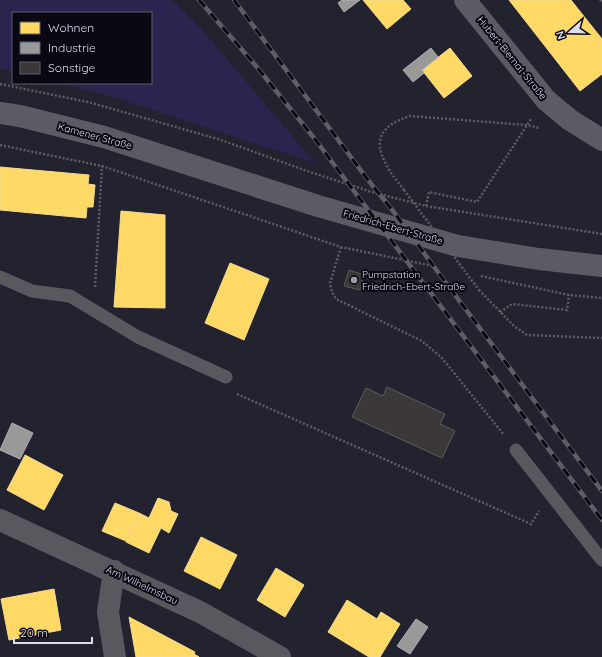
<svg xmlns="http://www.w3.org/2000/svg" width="602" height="657" viewBox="0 0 602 657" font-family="Quicksand,sans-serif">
<rect width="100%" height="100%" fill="#23222f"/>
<polygon fill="#2a254f" points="0,0 172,0 205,33 315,163 107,95 57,83 151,83 151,13 13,13 13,72 0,69"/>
<g fill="#ffd966" stroke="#f5da8e">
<polygon points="363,0 403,0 411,9 387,29"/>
<polygon points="509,0 571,0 602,39 602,74 580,91"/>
<polygon points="450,48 472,76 444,98 422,70"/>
<polygon points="0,167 89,175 88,184 95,185 93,207 87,207 86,218 0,210"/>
<polygon points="121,211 165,215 165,308 114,307"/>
<polygon points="230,263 269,279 244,340 205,323"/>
<polygon points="25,455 63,475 44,510 7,490"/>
<polygon points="158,498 169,502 171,511 178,514 169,533 161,528 149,553 126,542 139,513 149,518"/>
<polygon points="115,503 139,513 126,541 102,531"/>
<polygon points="201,537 237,555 220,589 184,571"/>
<polygon points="276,568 304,585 285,617 257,600"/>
<polygon points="54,589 61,630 9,640 1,599"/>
<polygon points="347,600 377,619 381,612 400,624 380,657 369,657 328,632"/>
<polygon points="129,617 195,652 194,654 199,657 136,657"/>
</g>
<g fill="#999" stroke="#adadb2">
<polygon points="342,0 360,0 344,12 338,3"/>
<polygon points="431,48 438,57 422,70 424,73 413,82 403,70"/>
<polygon points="12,423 33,433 20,459 0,450"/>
<polygon points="416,619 428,627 410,654 397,646"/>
</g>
<g fill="#3c3839" stroke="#605b5c">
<polygon points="349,270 364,275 360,290 344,286"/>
<polygon points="387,387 445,414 440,424 455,431 442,458 352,417 366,388 383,396"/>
</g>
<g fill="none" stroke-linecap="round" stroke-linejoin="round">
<g stroke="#5d5d64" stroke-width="2.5" stroke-dasharray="2 2" stroke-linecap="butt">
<polyline points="600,0 602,2"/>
<polyline points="0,84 88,102 218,139 310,172 375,193 426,206 602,234"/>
<polyline points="0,145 102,166 341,247 433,266"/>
<path d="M404,190C398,182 390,173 386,164C371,137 385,124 410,116L526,125L540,128"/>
<polyline points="426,206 429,192 477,202 531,119"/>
<polyline points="341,247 330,283 332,292 336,299 422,341 442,358 504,435"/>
<polyline points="481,276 569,295 602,298"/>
<polyline points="95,287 102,166"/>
<polyline points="479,290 514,326 527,335 602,338"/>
<polyline points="500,312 512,304 567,310 569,295"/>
<polyline points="237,394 531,524 539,511"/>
</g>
<g stroke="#59585f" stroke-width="13">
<polyline points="0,277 32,291 70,296 138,337 226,377"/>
<polyline points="516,450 602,560"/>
</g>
<g stroke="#59585f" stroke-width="22">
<polyline points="0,520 200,612 280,657"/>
<polyline points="114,571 108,612 115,657"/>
</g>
<g stroke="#5b5b63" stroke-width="22">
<polyline points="465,0 546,100 570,120 602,140"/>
<polyline points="0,113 20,116 104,137 318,206 458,246 539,259 602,266"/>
</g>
<defs>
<g id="rail">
<polyline points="199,0 256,66 314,138 602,520"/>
<polyline points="234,0 368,180 393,211 446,283 602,491"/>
</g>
</defs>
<use href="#rail" stroke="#5e5e65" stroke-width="4.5"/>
<use href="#rail" stroke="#090813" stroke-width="3" stroke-dasharray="9" stroke-linecap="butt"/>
<polyline stroke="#5d5d64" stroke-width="2.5" stroke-dasharray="2 2" stroke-linecap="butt" points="404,190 479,290"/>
</g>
<circle fill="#9c9caa" stroke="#090813" stroke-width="1.5" cx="354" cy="280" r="4"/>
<g text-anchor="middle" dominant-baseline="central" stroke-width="4" stroke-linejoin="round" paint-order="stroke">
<g font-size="10" fill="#dddded" stroke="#090813">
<text transform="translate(512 58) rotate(51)">Hubert-Biernat-Straße</text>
<text transform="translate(95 136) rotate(15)">Kamener Straße</text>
<text transform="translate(393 227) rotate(16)">Friedrich-Ebert-Straße</text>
<text transform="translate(142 585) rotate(25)">Am Wilhelmsbau</text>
</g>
<g font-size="10" fill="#dddded" stroke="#090813" text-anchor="start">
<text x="362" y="274">Pumpstation<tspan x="362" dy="12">Friedrich-Ebert-Straße</tspan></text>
</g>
</g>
<rect x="12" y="12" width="140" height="72" fill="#090813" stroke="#5e5d6a"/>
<rect x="20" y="22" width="20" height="12" fill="#ffd966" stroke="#5e5d6a"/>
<text x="48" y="32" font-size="12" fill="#dddded">Wohnen</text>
<rect x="20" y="42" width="20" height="12" fill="#999999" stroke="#5e5d6a"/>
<text x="48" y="52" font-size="12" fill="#dddded">Industrie</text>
<rect x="20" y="62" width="20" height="12" fill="#3c3839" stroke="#5e5d6a"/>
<text x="48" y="72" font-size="12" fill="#dddded">Sonstige</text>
<g transform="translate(570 32) rotate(250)" stroke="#090813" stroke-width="3" paint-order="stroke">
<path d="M0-3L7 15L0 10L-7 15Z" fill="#dddded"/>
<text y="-6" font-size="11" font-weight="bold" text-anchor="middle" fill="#dddded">N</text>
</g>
<path d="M14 637v6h78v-6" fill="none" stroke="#dddded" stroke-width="2"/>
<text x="20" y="637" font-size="12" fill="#dddded" stroke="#090813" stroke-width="3" paint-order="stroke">20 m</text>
</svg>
